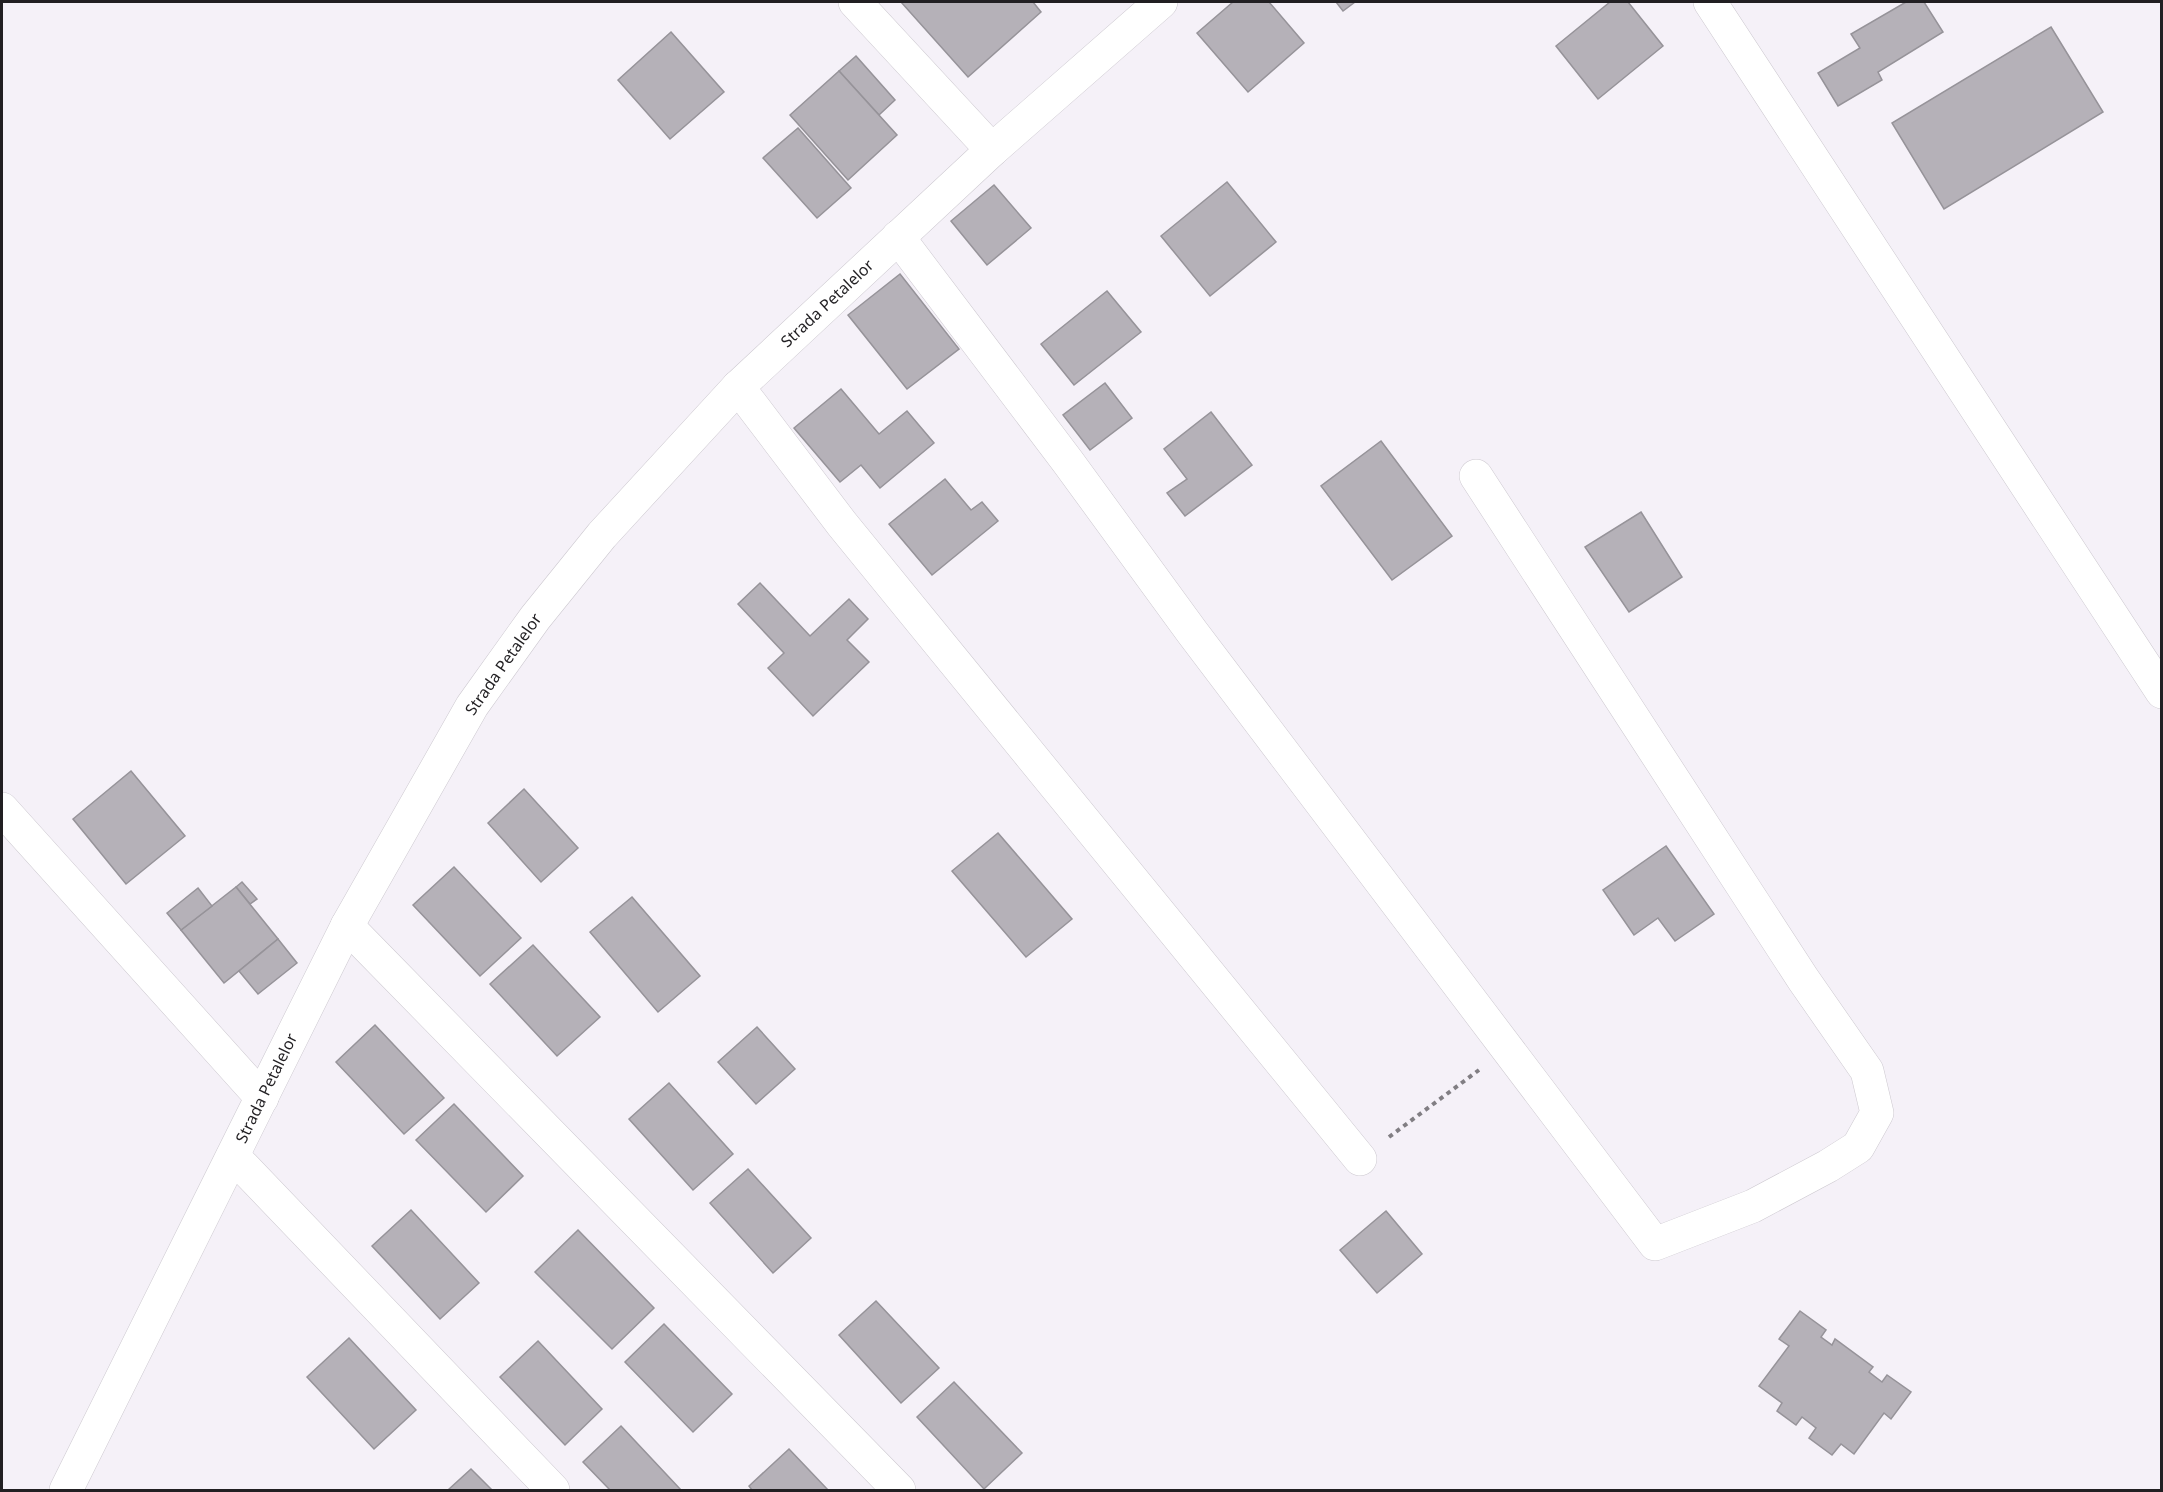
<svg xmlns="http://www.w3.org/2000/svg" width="2163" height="1492" viewBox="0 0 2163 1492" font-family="'Noto Sans',sans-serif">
<rect width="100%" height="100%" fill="#f5f1f8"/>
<g fill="#b5b1b8" stroke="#969399" stroke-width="1.5">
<polygon points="901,2 1033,2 1041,12 968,77"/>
<polygon points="1233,2 1269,2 1304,43 1248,92 1197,33"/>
<polygon points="1336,2 1355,2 1343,11"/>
<polygon points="1610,2 1628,2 1663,46 1598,99 1556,46"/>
<polygon points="1906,2 1924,2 1943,32 1878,72 1882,80 1838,106 1818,73 1860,48 1851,34"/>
<polygon points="2051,27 2103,112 1944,209 1892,123"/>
<polygon points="671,32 724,92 670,139 618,80"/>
<polygon points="856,56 895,100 879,115 839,71"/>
<polygon points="839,71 897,135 848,180 790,115"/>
<polygon points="798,128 851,188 817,218 763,158"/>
<polygon points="1227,182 1276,242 1210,296 1161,236"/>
<polygon points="994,185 1031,228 987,265 951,221"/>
<polygon points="900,274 959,349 907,389 848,315"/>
<polygon points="1107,291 1141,332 1074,385 1041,344"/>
<polygon points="1105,383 1132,418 1090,450 1063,415"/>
<polygon points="841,389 879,434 907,411 934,443 880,488 861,465 840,482 794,428"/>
<polygon points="1211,412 1252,465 1185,516 1167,493 1187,479 1164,449"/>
<polygon points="1381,441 1452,536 1392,580 1321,486"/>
<polygon points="945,479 971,510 982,502 998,521 932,575 889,524"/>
<polygon points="1641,512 1682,577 1629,612 1585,547"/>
<polygon points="760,583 810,636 849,599 868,619 847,640 869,662 813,716 768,668 784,653 738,604"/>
<polygon points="131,771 185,836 126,884 73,819"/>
<polygon points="524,789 578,848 541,882 488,823"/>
<polygon points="998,833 1072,919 1026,957 952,871"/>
<polygon points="1666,846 1714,914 1675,941 1658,918 1634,935 1603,890"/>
<polygon points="454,867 521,938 480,976 413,905"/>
<polygon points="242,882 257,899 250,904 236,887"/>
<polygon points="236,887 278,939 224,983 181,930"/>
<polygon points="198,888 212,906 181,930 167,913"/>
<polygon points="632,897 700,976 658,1012 590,932"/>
<polygon points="278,939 297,963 258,994 239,971"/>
<polygon points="533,945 600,1017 557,1056 490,984"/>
<polygon points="375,1025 444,1098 404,1134 336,1062"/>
<polygon points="757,1027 795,1069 756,1104 718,1062"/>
<polygon points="669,1083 733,1154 693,1190 629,1119"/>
<polygon points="454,1104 523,1176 486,1212 416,1140"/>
<polygon points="748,1169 811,1238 773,1273 710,1203"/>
<polygon points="411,1210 479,1283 440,1319 372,1246"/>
<polygon points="1386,1211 1422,1254 1377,1293 1340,1250"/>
<polygon points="578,1230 654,1308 612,1349 535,1272"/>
<polygon points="876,1301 939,1368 901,1403 839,1335"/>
<polygon points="1800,1311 1826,1330 1821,1337 1832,1345 1835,1339 1873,1367 1869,1372 1882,1382 1887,1375 1911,1392 1891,1419 1884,1413 1854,1454 1841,1444 1832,1455 1809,1438 1816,1428 1802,1417 1796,1425 1777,1411 1782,1403 1759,1386 1789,1346 1779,1339"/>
<polygon points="664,1324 732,1394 693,1432 625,1362"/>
<polygon points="349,1338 416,1410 374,1449 307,1377"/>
<polygon points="538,1341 602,1409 565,1445 500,1377"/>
<polygon points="954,1382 1022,1453 984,1489 917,1417"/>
<polygon points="621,1426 681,1490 610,1490 583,1462"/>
<polygon points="789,1449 828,1490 752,1490 749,1486"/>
<polygon points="471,1469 492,1490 448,1490"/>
</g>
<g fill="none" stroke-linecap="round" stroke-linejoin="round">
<defs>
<g id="minor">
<polyline points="855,2 992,150"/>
<polyline points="1710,2 2162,692"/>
<polyline points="898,237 1068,462 1192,632 1655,1244 1753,1206 1828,1166 1858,1147 1877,1113 1867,1071 1803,979 1476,476"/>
<polyline points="738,387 842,524 1360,1159"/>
<polyline points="2,809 262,1098"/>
<polyline points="347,926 899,1490"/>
<polyline points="233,1156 553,1490"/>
<polyline points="66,1490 347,926 472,706 535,618 602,535 738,387 992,150 1161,2"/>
</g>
</defs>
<use href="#minor" stroke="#cdc9d0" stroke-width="34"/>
<polyline stroke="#817e83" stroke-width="4" stroke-dasharray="4.5 4.5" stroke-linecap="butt" points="1389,1137 1479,1070"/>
<use href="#minor" stroke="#fff" stroke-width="33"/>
</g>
<g text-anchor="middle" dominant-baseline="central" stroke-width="5" stroke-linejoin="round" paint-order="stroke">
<g font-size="16" fill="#211f22" stroke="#fff">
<text transform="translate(827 303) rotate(-43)">Strada Petalelor</text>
<text transform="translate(503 664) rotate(-55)">Strada Petalelor</text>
<text transform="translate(266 1088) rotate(-64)">Strada Petalelor</text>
</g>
</g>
<rect width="2163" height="1492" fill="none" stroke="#211f22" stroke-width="6"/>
</svg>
